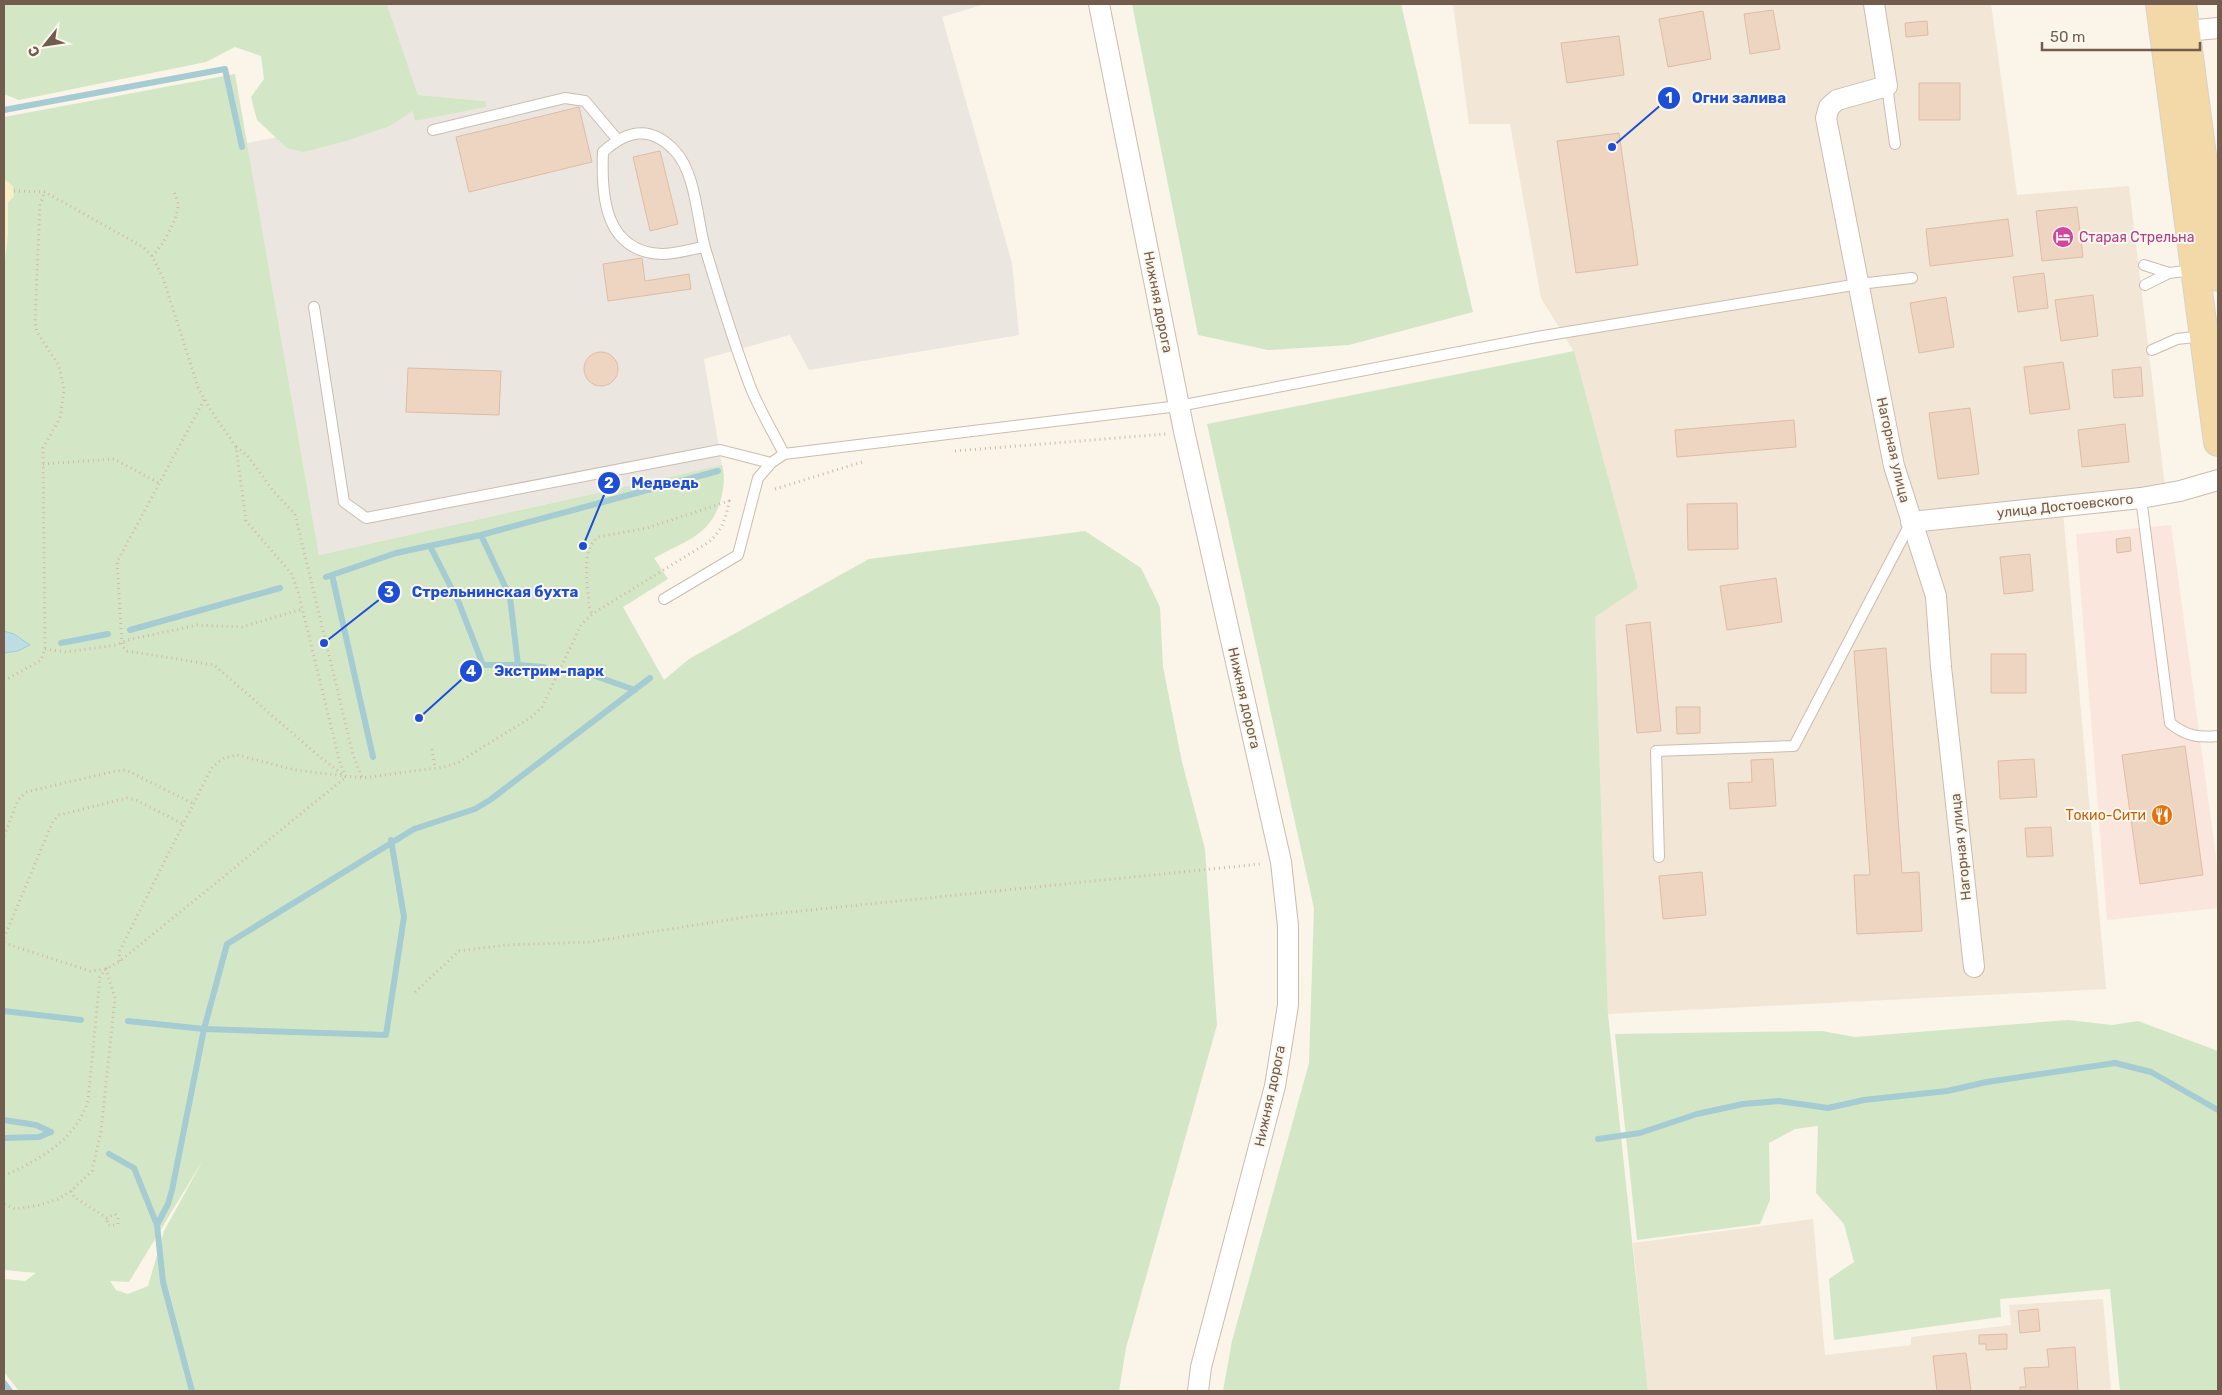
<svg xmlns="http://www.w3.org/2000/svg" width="2222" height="1395" viewBox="0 0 2222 1395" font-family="Rubik,sans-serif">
<rect width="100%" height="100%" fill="#fbf4e8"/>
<path fill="#f2e6d7" d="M1453 4H1991L2017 195 2129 186 2165 487 2062 501 2106 989 1608 1014 1595 617 1574 352 1541 298 1510 124H1469Z
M1813 1219 1825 1355 1911 1345V1337L2011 1325 2009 1305 2103 1299 2111 1391H1648L1633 1243Z"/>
<path fill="#fae6dd" d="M2171 525 2218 871V908L2107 920 2076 534Z"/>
<path fill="#ece6e1" d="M387 4H985L942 17 1012 263 1019 335 809 370 790 335 704 359 722 465 319 555 247 143 412 111 415 121 484 101 418 95Z"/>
<path fill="#d3e7c7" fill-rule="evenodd" d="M4 4H387L418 95 485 101 486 107 415 121 412 111 390 126 346 141 303 152 287 148 257 120 251 97 264 79 261 56 235 47 206 62 19 100 4 94Z
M1132 4H1401L1473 312 1349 345 1268 350 1198 335Z
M235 74 319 555 722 465C725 476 724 484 722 495 713 535 687 540 654 558L668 579 623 607 664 680 689 659 869 559 1085 531 1141 568 1160 607 1163 667 1182 762 1205 849 1217 1025 1126 1348 1119 1391H19L4 1372V1279L25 1281 36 1273 4 1270V117ZM203 1160 164 1231 148 1286 128 1294 116 1290 110 1281 129 1282Z
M1574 351 1638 588 1595 617 1608 1014 1648 1391H1223L1232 1341 1309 1063 1314 908 1207 424Z
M2068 1020 2112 1025 2138 1021 2218 1051V1391H2120L2110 1289 2000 1299 2001 1317 1834 1340 1829 1279 1854 1262 1844 1224 1816 1193 1818 1126 1795 1129 1769 1143 1770 1200 1760 1224 1637 1240 1615 1034 1822 1031 1855 1037Z"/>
<path fill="#f7edc6" d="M4 179 13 186 14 197 8 202V235L4 269Z"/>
<path fill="#bedce3" stroke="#a5cbd3" d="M4 631 14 634 30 645 18 651 4 653Z"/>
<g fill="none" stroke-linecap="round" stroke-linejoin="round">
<path stroke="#a5cbd3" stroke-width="6" d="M4 110 225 69 242 147
M481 535 510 597 518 665
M430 546 459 603 483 665H518L544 667
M332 575 373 757
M326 577 396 553 481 535 718 471
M130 630 280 588
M61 643 108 634
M581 671 635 690
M4 1011 81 1020
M128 1021 204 1029 386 1035 404 917 391 840
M4 1120 36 1125 51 1132
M4 1138 39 1137 51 1132
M1598 1139 1640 1133 1697 1114 1743 1104 1779 1101 1828 1108 1864 1100 1947 1091 1987 1082 2115 1063 2151 1072 2218 1110
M109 1154 134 1168 157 1225 163 1282 192 1391
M157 1225 168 1204 172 1190 204 1029 227 944 414 829 475 809 490 800 650 678
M4 1383 10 1391"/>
</g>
<path fill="#eed5c2" stroke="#dfbca4" d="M1773 10 1780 49 1750 54 1744 14Z
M1703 11 1711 59 1668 67 1659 19Z
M1927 21 1928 35 1906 37 1905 23Z
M1619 36 1624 75 1567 83 1561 43Z
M1919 83H1960V120H1919Z
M579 107 592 162 469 192 456 137Z
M1619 133 1638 265 1576 273 1557 141Z
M660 151 678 224 650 231 633 157Z
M2077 207 2083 257 2042 261 2036 211Z
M2008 219 2013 256 1930 266 1926 229Z
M642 258 645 281 689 274 691 289 608 301 603 264Z
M2044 273 2048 308 2018 312 2013 277Z
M2093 295 2098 336 2061 341 2055 300Z
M1946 297 1954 347 1919 353 1910 303Z
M584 369a17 17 0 1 1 34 0a17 17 0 1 1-34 0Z
M2063 362 2070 409 2030 414 2024 367Z
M2141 367 2143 396 2114 398 2112 370Z
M408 368 501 371 499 415 406 412Z
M1970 408 1979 474 1938 479 1929 413Z
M1794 420 1796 447 1677 457 1675 430Z
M2125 424 2129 462 2082 467 2078 430Z
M1737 503 1738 549 1688 550 1687 504Z
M2130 537 2131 551 2117 553 2116 539Z
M2030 554 2033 591 2004 594 2000 557Z
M1776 578 1782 622 1727 630 1720 586Z
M1650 622 1661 731 1637 733 1626 625Z
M1886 648 1902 873 1919 872 1922 931 1857 934 1854 875H1870L1854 651Z
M1991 654H2026V693H1991Z
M1676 707H1700V733L1677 734Z
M2185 746 2203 875 2140 884 2122 755Z
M1773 759 1776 806 1730 809 1728 783 1752 782 1751 760Z
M2034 759 2037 797 2000 799 1998 761Z
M2051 827 2053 856 2027 857 2025 828Z
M1702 872 1706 915 1663 919 1659 876Z
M2038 1309 2040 1331 2020 1333 2018 1311Z
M2007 1334V1349L1986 1350V1344H1979V1335Z
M2075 1347 2078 1391H2020V1387H2026L2024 1368 2049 1367 2047 1349Z
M1966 1353 1971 1391H1937L1933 1356Z"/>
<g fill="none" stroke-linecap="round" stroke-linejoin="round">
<g stroke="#ccbcaf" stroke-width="12">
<path id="lane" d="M1887 86 1895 144
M433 130 565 98 585 101 617 139
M704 247C691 249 676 254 662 254 605 252 601 197 603 152 627 130 651 125 675 151 696 173 697 220 705 248 719 294 733 341 750 386 759 409 773 432 784 454
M2144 265 2169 273 2194 270
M2145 285 2169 273
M314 307 344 502 366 518 720 450 771 463
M2152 350 2177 339 2203 336
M2141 498 2170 723C2186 736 2198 738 2218 736
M664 599 738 555 758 478 771 463 784 454 1179 406 1537 337 1859 284 1912 278
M1659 857 1656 751 1794 746 1911 522"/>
</g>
<g stroke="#ccbcaf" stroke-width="22">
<path id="street" d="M1099 4 1184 431 1281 862 1288 926V1005L1275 1086 1201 1367 1198 1391
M1874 4 1887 86 1837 100 1829 107 1826 118 1894 466 1936 596 1941 667 1974 967
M2186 31 2218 28
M1911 522 2141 498 2180 491 2218 480"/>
</g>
<g stroke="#d8d1cd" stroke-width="30">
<path id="primary" d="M2160 4 2218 442
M2182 4 2218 277"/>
</g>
<path stroke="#d3b8a5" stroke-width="3" stroke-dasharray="1 4" stroke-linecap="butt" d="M14 191 45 192 143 247 152 256 163 278 198 387 210 409 236 447 246 521 291 573 298 591 340 763 346 776
M152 256C162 247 177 220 178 207 179 202 176 197 174 192
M204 400 117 562 122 646 127 651 214 665 321 758 346 777
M236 447 247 455 274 492 295 514 353 755 362 778
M955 451 1166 434
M43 464 114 459 159 483
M775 489 865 461
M45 649 66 652 116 645 128 640 197 625 242 627 302 609
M4 681 41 660 45 649 43 448 60 418 64 390 59 366 37 332 35 321 40 204 45 192
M432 749 435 768
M4 836 18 800 26 792 116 771 126 770 194 804
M4 938 53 821 59 815 127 798 136 800 183 824
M4 943 90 971 106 969 120 961 346 777
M120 961 119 952 212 767 224 758 237 755 295 770 362 778 444 767 459 762 533 716 542 707 581 625 592 614 709 542C722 530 726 519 729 501L647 528 598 537C580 552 588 584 589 606L592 614
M415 992 459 951 506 945 589 942 752 916 1260 864
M4 1176C40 1159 75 1141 88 1101L100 977 106 969 115 998 101 1131 92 1171 71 1191 58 1199 40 1205 15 1209 4 1204
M71 1191 74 1197 107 1218 115 1214 118 1217V1224L110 1226 107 1224V1218"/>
<use href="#lane" stroke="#fff" stroke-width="10"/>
<use href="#street" stroke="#fff" stroke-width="20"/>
<use href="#primary" stroke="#f3d9a7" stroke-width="28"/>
</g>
<defs>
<g id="hotel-disc" transform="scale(1.125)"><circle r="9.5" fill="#d1479c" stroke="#fdf8ee"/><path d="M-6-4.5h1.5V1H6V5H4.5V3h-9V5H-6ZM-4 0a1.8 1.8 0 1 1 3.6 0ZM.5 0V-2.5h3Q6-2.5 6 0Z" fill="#fff"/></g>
<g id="restaurant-disc" transform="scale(1.125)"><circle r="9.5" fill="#e8710a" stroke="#fdf8ee"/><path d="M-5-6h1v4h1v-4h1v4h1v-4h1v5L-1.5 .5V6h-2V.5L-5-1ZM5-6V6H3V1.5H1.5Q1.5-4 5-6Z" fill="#fff"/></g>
</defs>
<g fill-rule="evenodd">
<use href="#hotel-disc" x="2063" y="237"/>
<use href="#restaurant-disc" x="2162" y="815"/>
</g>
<g text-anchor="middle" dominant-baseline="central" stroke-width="4" stroke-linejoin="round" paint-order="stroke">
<g font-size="14" fill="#b23c85" stroke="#fdf8ee" text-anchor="start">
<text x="2079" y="237">Старая Стрельна</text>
</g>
<g font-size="14" fill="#725c4e" stroke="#fdf8ee">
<text transform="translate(1158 302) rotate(79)">Нижняя дорога</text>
<text transform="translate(1893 450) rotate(77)">Нагорная улица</text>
<text transform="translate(2065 506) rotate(-6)">улица Достоевского</text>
<text transform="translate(1244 698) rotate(77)">Нижняя дорога</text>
<text transform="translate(1961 847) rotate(-96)">Нагорная улица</text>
<text transform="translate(1270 1096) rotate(-78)">Нижняя дорога</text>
</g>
<g font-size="14" fill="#c56008" stroke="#fdf8ee" text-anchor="end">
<text x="2146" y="815">Токио-Сити</text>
</g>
</g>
<path fill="none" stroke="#1d4ed8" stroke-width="2" d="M1612 147L1669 98M583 546L609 483M324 643L389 592M419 718L471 671"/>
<g fill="#1d4ed8" stroke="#fdf8ee" stroke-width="2">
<circle cx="1612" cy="147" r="5"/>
<circle cx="583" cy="546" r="5"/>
<circle cx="324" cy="643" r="5"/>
<circle cx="419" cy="718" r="5"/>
<circle cx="1669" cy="98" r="12"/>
<circle cx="609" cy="483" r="12"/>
<circle cx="389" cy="592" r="12"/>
<circle cx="471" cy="671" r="12"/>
</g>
<g font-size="15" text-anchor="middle" font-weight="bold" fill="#fff">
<text x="1669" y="103">1</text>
<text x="609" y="488">2</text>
<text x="389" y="597">3</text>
<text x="471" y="676">4</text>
</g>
<g font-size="15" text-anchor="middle" font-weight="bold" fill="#1d4ed8" stroke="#fdf8ee" stroke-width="4" stroke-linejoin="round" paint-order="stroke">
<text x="1739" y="103">Огни залива</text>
<text x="665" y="488">Медведь</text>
<text x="495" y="597">Стрельнинская бухта</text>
<text x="549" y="676">Экстрим-парк</text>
</g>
<rect width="2222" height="1395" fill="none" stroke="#725c4e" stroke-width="10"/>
<g transform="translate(45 45) rotate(240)" stroke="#fdf8ee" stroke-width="4" paint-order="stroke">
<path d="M0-4L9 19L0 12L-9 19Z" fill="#725c4e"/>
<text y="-8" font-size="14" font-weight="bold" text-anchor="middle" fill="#725c4e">С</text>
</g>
<path d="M2042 42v8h158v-8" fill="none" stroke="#725c4e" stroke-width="2.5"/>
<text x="2050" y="42" font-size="15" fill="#725c4e" stroke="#fdf8ee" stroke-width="4" paint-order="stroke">50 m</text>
</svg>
